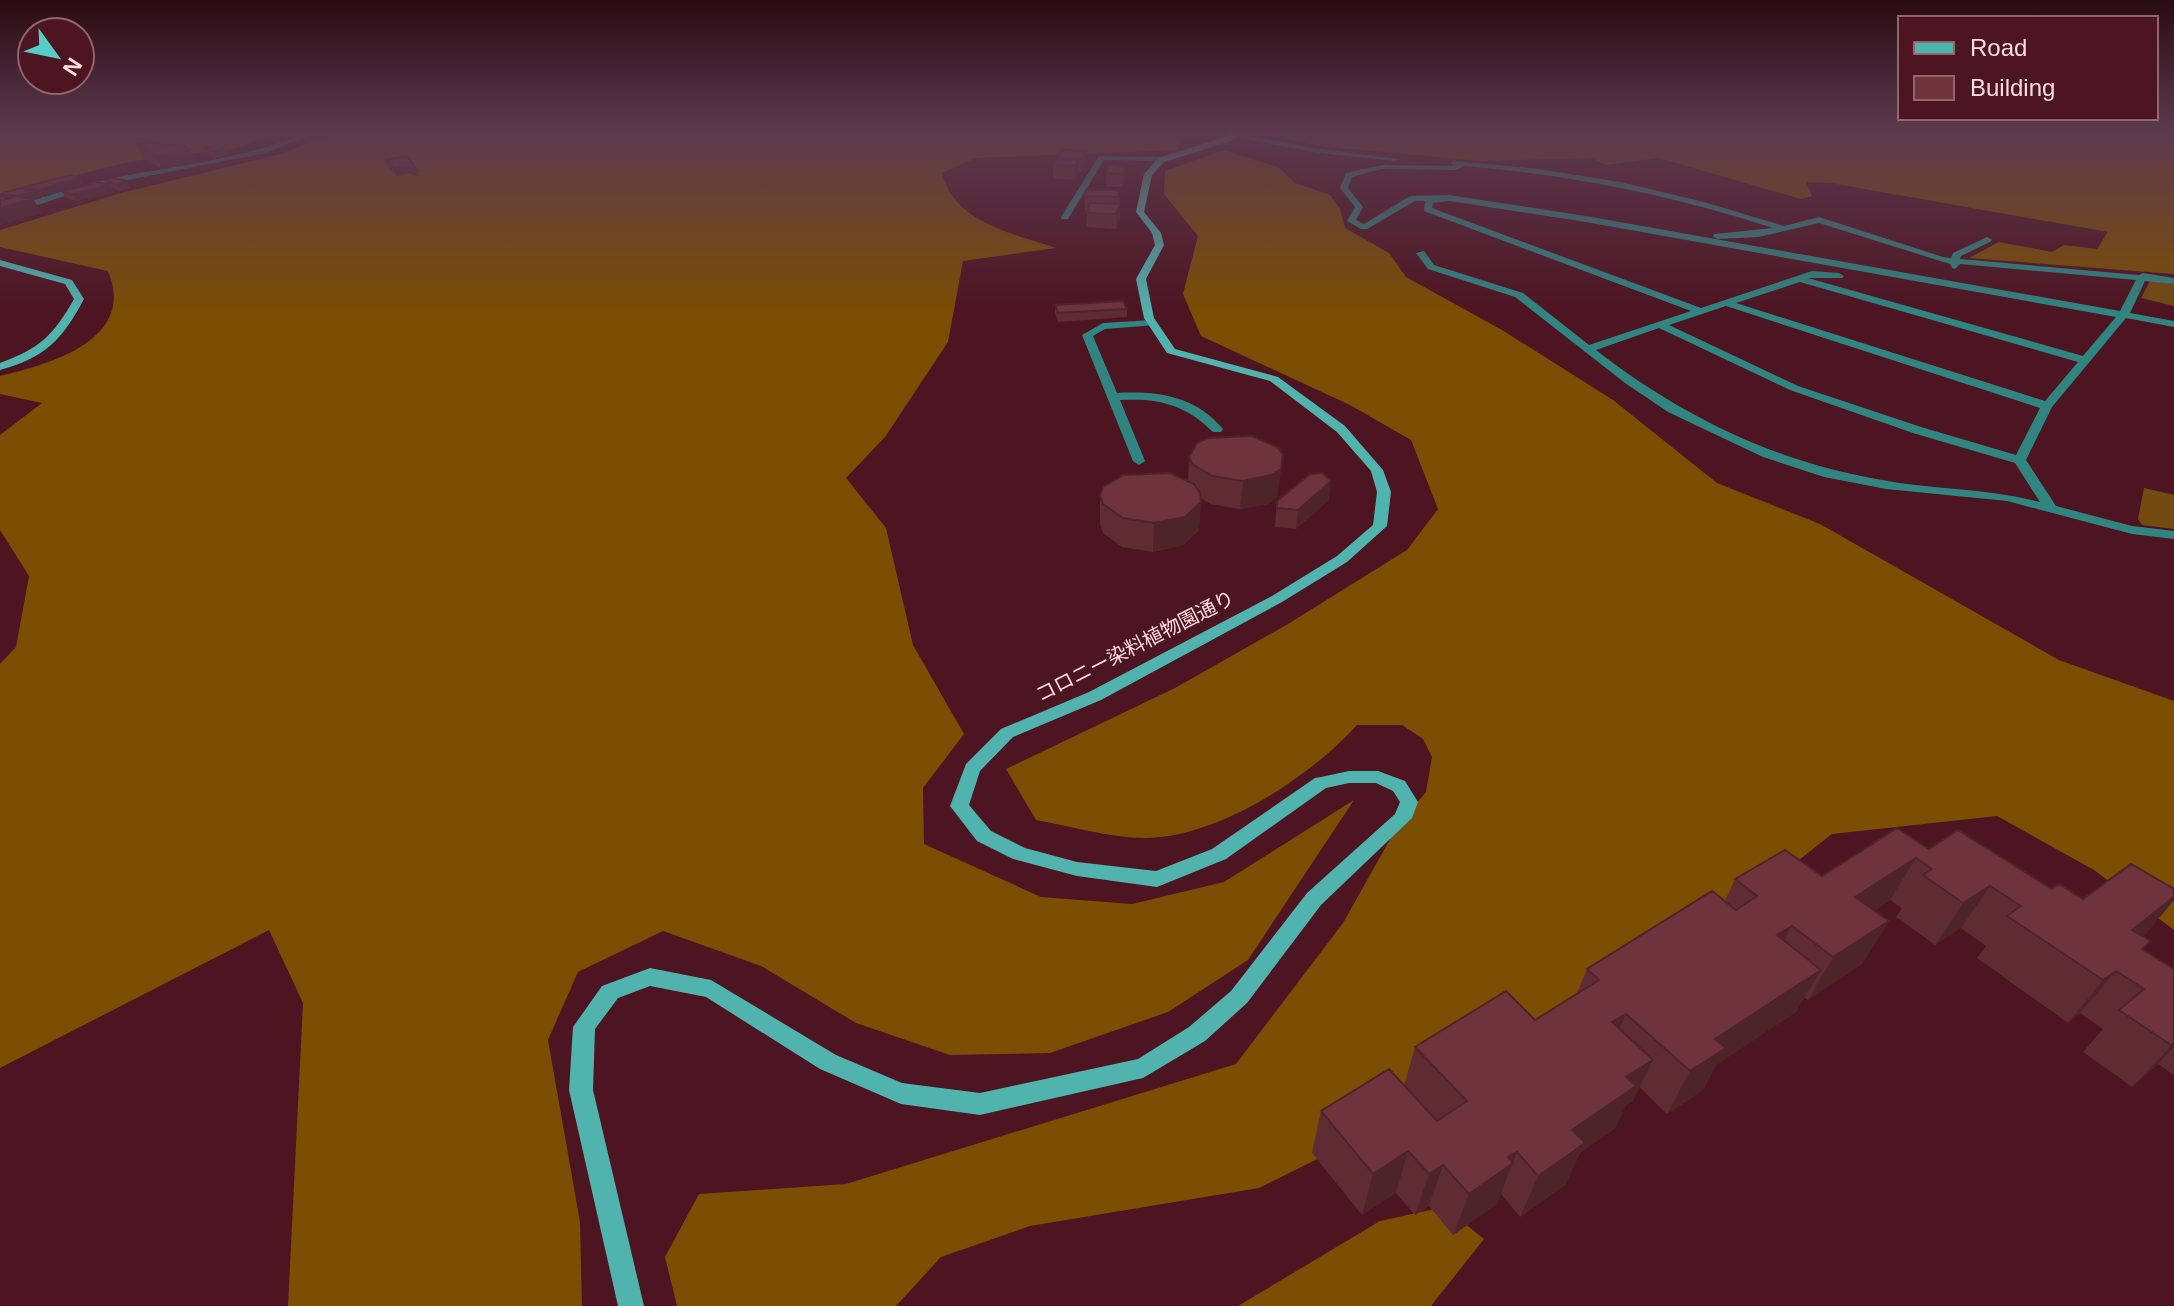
<svg xmlns="http://www.w3.org/2000/svg" width="2174" height="1306" viewBox="0 0 2174 1306" font-family="Arial,'Noto Sans JP',sans-serif">
<rect width="100%" height="100%" fill="#4d1421"/>
<path fill="#724a12" d="M2150 281 2174 283V306L2141 298Z
M2144 488 2174 495V529L2142 525 2138 519Z"/>
<path fill="#7b4e03" d="M0 131H274C231 158 201 149 156 157 103 166 51 183 0 196Z
M340 131H1176L1180 139 1178 150 976 158 942 173C955 224 1013 233 1056 248L963 261 948 342 885 437 846 478 886 528 913 645 964 734 923 788 924 844 1041 897 1132 904 1224 882 1354 800 1248 960 1168 1012 1050 1053 950 1055 856 1023 761 966 663 931 578 972 548 1040 580 1222 582 1306H288L303 1003 269 930 0 1068V664L16 647 29 576 0 530V435L42 403 0 394V376C50 364 137 340 108 271L0 247V230L121 193 281 154Z
M1252 131H2174V274L1969 258 1999 242 2052 252 2064 245 2097 249 2108 232 1831 183 1806 182 1812 196 1801 199 1659 158 1606 165 1592 158 1480 161 1320 146Z
M1223 150 1278 167 1295 183 1330 195 1340 209 1345 228 1389 253 1406 277 1502 330 1613 400 1717 483 1820 524 2059 660 2174 701V930L2094 870 1997 816 1832 834 1590 1024 1259 1188 1030 1226 941 1257 896 1306H677L665 1257 699 1194 846 1184 1236 1064 1343 923 1397 827 1426 792 1432 757 1423 739 1402 725H1357C1310 777 1218 838 1145 838 1110 838 1070 826 1036 820L1006 769 1175 688 1288 624 1407 550 1438 509 1411 440 1350 405 1201 336 1183 294 1198 236 1164 194 1165 171Z
M1444 1207 1484 1239 1431 1306H1238L1380 1221Z"/>
<g fill="none" stroke-linecap="round" stroke-linejoin="round">
<path fill="#308581" fill-rule="evenodd" d="M310 131H319L266 153 96 186 0 217V211C39 198 78 185 119 177 184 164 249 158 310 131Z
M1235 133 1320 149 1399 159 1395 161 1320 153 1232 137Z
M1099 156 1165 157 1169 159 1165 161 1104 160 1068 219H1062L1061 217Z
M1454 161 1538 169 1620 182 1704 202 1784 226 1819 217 1943 257 1951 258 1953 253 1987 237 1992 240 1990 242 1961 256 1960 259 2139 275 2143 273 2174 278V284L2145 281 2130 313 2174 321V327L2126 318 2052 407 2026 460 2056 506 2132 526 2174 531V539L2132 534 2007 501 1886 489 1824 477 1763 457 1668 412 1625 383 1515 297 1428 269 1416 253 1424 251 1434 265 1523 293 1589 345 1691 311 1424 211 1425 201H1415L1367 229H1361L1347 221 1355 207 1340 188 1346 173 1382 165 1454 166 1450 163ZM1465 166C1570 175 1672 195 1773 228L1714 234 1713 236 1717 239 1759 237 1819 223 1950 264 1952 268 1955 269 1960 264 2136 280 2120 311 1586 216 1449 195 1410 196 1364 224 1356 220 1363 207 1348 188 1352 177 1382 169 1455 170ZM1449 201 1586 222 2116 317 2083 356 1808 278H1842L1844 276 1839 273 1812 271 1701 308 1432 208 1433 203ZM1800 282 2078 362 2045 401 1736 303ZM1726 306 2040 408 2016 455 1921 427 1798 386 1669 325ZM1659 328 1790 390 1913 433 2015 463 2040 502C1988 488 1935 490 1882 480 1775 462 1681 416 1596 350Z
M1152 320 1157 323 1156 325 1105 329 1093 336 1117 393C1158 391 1195 396 1223 429L1221 432H1213C1185 404 1158 398 1120 400L1145 461 1139 465 1133 461 1082 335 1103 323Z"/>
<path fill="#51b3ae" fill-rule="evenodd" d="M1229 131H1235L1239 135 1231 141 1164 162 1152 175 1144 212 1161 233 1164 245 1146 279 1154 318 1175 349 1278 377 1345 426 1383 470 1391 492 1387 526 1347 562 1282 602 1101 700 1013 737 980 771 969 805 991 831 1025 848 1077 862 1156 871 1212 849 1315 778 1321 777 1349 771H1378L1405 781 1418 802 1412 818 1321 905 1247 1003 1205 1041 1143 1078 980 1115 901 1104 820 1069 706 997 650 986 618 998 595 1029 593 1090 644 1306H618L569 1090 573 1027 602 986 650 968 711 980 836 1055 902 1083 980 1093 1138 1059 1189 1027 1231 991 1307 893 1395 814 1400 802 1393 791 1376 783H1349L1326 788 1226 859 1157 887 1077 876 1013 859 977 841 950 806 966 764 1001 729 1089 692 1272 596 1337 556 1373 525 1377 492 1371 471 1337 432 1270 381 1167 353 1144 318 1136 279 1155 245 1152 233 1136 212 1144 174 1158 158 1225 137 1231 134Z
M0 260 72 280 84 299C62 340 46 357 0 370V363C40 348 53 336 74 299L65 284 0 266Z"/>
</g>
<path fill="#5f2c34" d="M137 144 196 163 162 169 143 157Z
M206 148 225 149 228 155 215 158 209 154Z
M1086 151V164L1081 172H1079L1075 180 1053 178V165L1057 158Z
M386 160 417 170 419 177 409 173 397 176 388 167Z
M1125 167V181L1122 187H1106V173Z
M80 177 84 184 65 190 106 184 104 180 127 181 130 188 120 191 112 188 114 192 77 201 65 198 62 191 44 197 40 196 41 198 34 200 41 213 0 225V194L25 189 24 187Z
M1119 190 1120 219 1116 229 1086 227 1087 210H1085V196Z
M1055 305 1127 309V317L1058 322 1055 313Z
M1283 454 1277 497 1268 504 1240 509 1210 504 1201 498 1199 530 1183 545 1153 552 1122 547 1103 533 1100 524V496L1188 481 1189 457Z
M1329 500 1296 529 1275 527 1277 501Z
M1929 849 2083 899 2174 889V900L2143 936 2144 950 2174 969V1075L2158 1064 2132 1087 2083 1052 2103 1029 2080 1013 2068 1023 1977 958 1986 946 1961 928 1935 945 1896 917 1902 908 1890 900 1874 911 1889 921 1862 964 1808 1000 1804 997 1796 1012 1716 1065 1703 1090 1667 1114 1639 1087 1632 1102 1626 1105 1615 1128 1580 1153 1565 1185 1520 1217 1501 1194 1497 1204 1453 1235 1429 1206 1415 1215 1396 1193 1362 1215 1312 1153 1321 1111 1404 1086 1415 1047 1535 1020 1577 993 1587 969 1725 901 1735 879 1822 876Z"/>
<path fill="#4e242b" d="M225 149 228 155 215 158 212 151Z
M190 150 196 163 162 169 156 156Z
M1086 151V164L1081 172V159Z
M1079 160V174L1075 180V166Z
M406 167 409 173 397 176 394 169Z
M1125 167V181L1122 187V174Z
M80 177 84 184 44 197 40 190Z
M127 181 130 188 120 191 117 184Z
M110 185 114 192 77 201 73 194Z
M37 191 41 198 34 200 41 213 0 225V202Z
M1120 204V219L1116 229V214Z
M1283 454 1277 497 1268 504 1240 509 1243 481Z
M1331 481 1329 500 1296 529 1298 510Z
M1201 502 1199 530 1183 545 1153 552 1154 523Z
M1916 858 1890 900 1830 939 1855 897Z
M1990 886 1961 928 1935 945 1963 903Z
M2174 897V900L2145 935 2098 972 2132 930Z
M1889 921 1862 964 1808 1000 1833 957Z
M1792 926 1768 968 1777 935Z
M1821 970 1796 1012 1716 1065 1703 1090 1667 1114 1690 1071 1715 1039Z
M2116 971 2080 1013 2068 1023 2103 980Z
M1626 1014 1607 1056 1612 1022Z
M2174 1043V1047L2158 1064 2132 1087Z
M1653 1060 1632 1102 1626 1105 1615 1128 1580 1153 1565 1185 1520 1217 1538 1176 1572 1130 1626 1077Z
M1408 1151 1396 1193 1362 1215 1373 1174Z
M1517 1152 1497 1204 1453 1235 1469 1194 1508 1157Z
M1443 1165 1429 1206 1415 1215 1429 1174Z"/>
<path fill="#6f333d" stroke="#4e242b" stroke-width="2" d="M151 142 164 146 181 144 190 150 156 156 137 144Z
M220 145 225 149 212 151 206 148Z
M1062 150 1086 151 1081 159 1057 158Z
M407 156 417 170 406 167 394 169 386 160Z
M1057 159 1079 160 1075 166 1053 165Z
M1109 166 1125 167 1122 174 1106 173Z
M70 175 80 177 40 190 24 187Z
M115 178 127 181 117 184 104 180Z
M98 182 110 185 73 194 61 191Z
M20 188 37 191 18 196 0 194Z
M1086 190H1119L1118 197 1085 196Z
M0 196 10 198 0 201Z
M15 196 33 199 0 208V201Z
M1090 203 1120 204 1116 214 1086 213Z
M1123 301 1127 309 1058 313 1055 305Z
M1252 436 1277 447 1283 454 1281 469 1271 475 1243 481 1212 476 1192 464 1189 457 1197 443 1208 438Z
M1170 473 1194 484 1200 493 1201 502 1185 517 1154 523 1123 518 1103 504 1100 496 1103 487 1123 475Z
M1322 473 1331 481 1298 510 1277 508V501L1310 474Z
M1897 828 1929 849 1958 830 2052 889 2059 884 2083 899 2131 864 2174 889V897L2132 930 2151 941 2142 949 2174 969V1043L2171 1045 2119 1010 2144 989 2116 971 2103 980 2007 916 2021 906 1990 886 1963 903 1923 875 1932 869 1916 858 1855 897 1889 921 1833 957 1792 926 1777 935 1821 970 1715 1039 1726 1048 1690 1071 1626 1014 1612 1022 1653 1060 1626 1077 1636 1086 1572 1130 1585 1143 1538 1176 1517 1152 1508 1157 1513 1163 1469 1194 1443 1165 1429 1174 1408 1151 1373 1174 1321 1111 1389 1069 1437 1121 1467 1101 1415 1047 1506 991 1535 1020 1599 980 1587 969 1712 891 1736 910 1757 896 1735 879 1785 850 1822 876Z"/>
<linearGradient id="sky" x2="0" y2="1"><stop stop-color="#2a0b12"/><stop offset="0.42" stop-color="#5c3a4e"/><stop offset="1" stop-color="#5c3a4e" stop-opacity="0"/></linearGradient>
<rect width="2174" height="313" fill="url(#sky)"/>
<g text-anchor="middle" dominant-baseline="central" stroke-width="7" stroke-linejoin="round" paint-order="stroke">
<g font-size="20" fill="#fadcdf" stroke="#4d1421">
<text transform="translate(1135 646) rotate(-27)">コロニー染料植物園通り</text>
</g>
</g>
<rect x="1898" y="16" width="260" height="104" fill="#4d1421" stroke="#92646d" stroke-width="2"/>
<rect x="1914" y="42" width="40" height="12" fill="#51b3ae" stroke="#92646d" stroke-width="2"/>
<text x="1970" y="56" font-size="24" fill="#fadcdf">Road</text>
<rect x="1914" y="76" width="40" height="24" fill="#6f333d" stroke="#92646d" stroke-width="2"/>
<text x="1970" y="96" font-size="24" fill="#fadcdf">Building</text>
<g transform="translate(56 56) rotate(123)"><circle r="38" fill="#4d1421" stroke="#92646d" stroke-width="2"/>
<path d="M0-6L14 30L0 20L-14 30Z" fill="#54cdc7"/>
<text y="-12" font-size="22" font-weight="bold" text-anchor="middle" fill="#fadcdf">N</text>
</g>
</svg>
